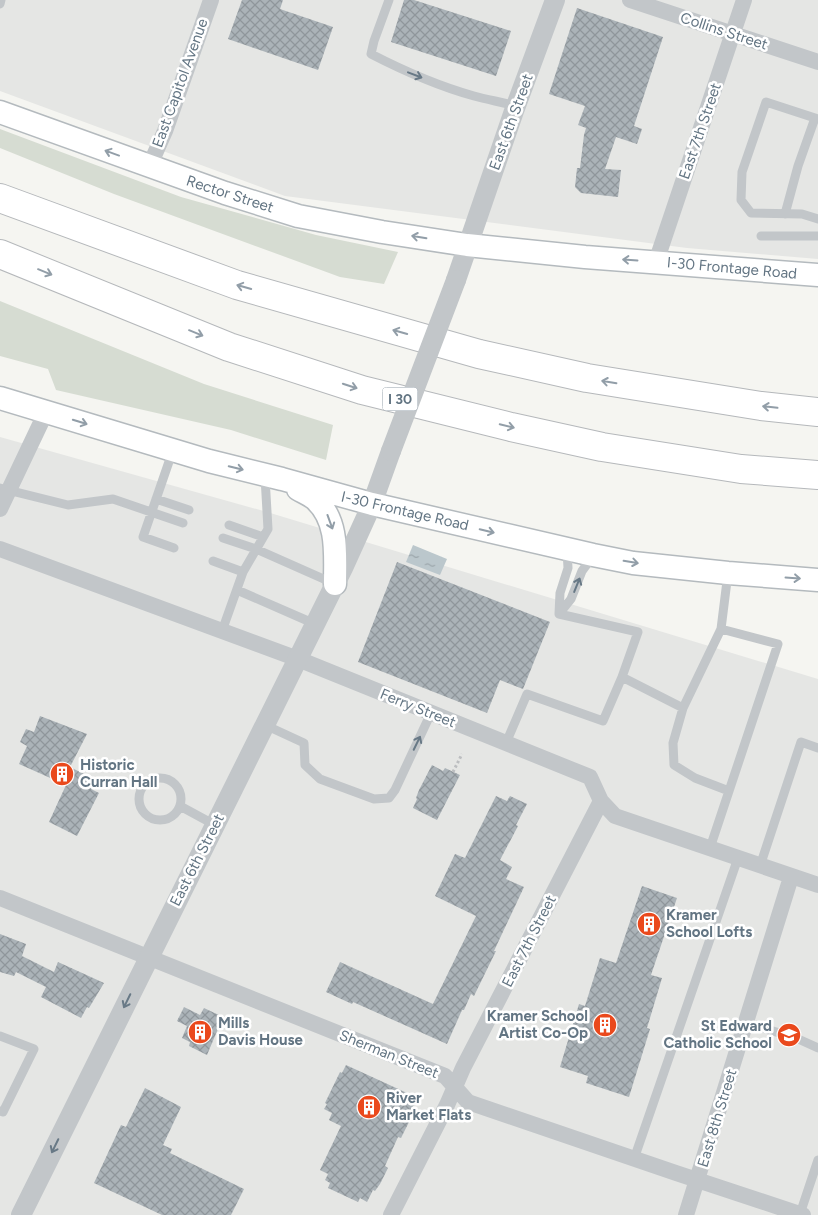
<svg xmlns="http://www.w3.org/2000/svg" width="818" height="1215" viewBox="0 0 818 1215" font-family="Figtree,sans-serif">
<defs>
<pattern id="water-ripples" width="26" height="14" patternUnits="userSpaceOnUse" patternTransform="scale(1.25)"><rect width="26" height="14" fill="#bbc7cc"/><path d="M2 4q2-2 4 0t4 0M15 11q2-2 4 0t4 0" fill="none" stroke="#9ca6ab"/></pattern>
<pattern id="building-cross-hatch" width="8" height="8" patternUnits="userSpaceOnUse" patternTransform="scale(1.25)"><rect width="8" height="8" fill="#abb3b8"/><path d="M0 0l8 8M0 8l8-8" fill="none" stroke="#8f969b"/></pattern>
</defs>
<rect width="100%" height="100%" fill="#f5f5f1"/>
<path fill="#e5e6e4" d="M0 0H818V259L687 248 285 196 0 91Z
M0 437 267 512 818 679V1215H0Z"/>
<path fill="#d6dcd2" d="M0 129 181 197 316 235 398 252 384 284 340 277 114 194 0 148Z
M0 301 204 384 333 425 326 460 231 430 56 390 48 369 0 356Z"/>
<path fill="url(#water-ripples)" d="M413 545 447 559 440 575 406 562Z"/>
<path fill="url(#building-cross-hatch)" d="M242 0H283L280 9 333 27 318 70 228 39Z
M404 0H414L511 31 496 76 391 42Z
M577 8 663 37 634 126 642 129 637 144 616 137 605 169 621 170 618 197 581 193 575 187 577 168H580L584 135 586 128 578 125 585 106 549 94Z
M397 562 550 622 523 689 500 680 487 713 358 662Z
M40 716 87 734 70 767 96 780 91 789 99 793 77 836 49 822 66 785 19 764 27 746 20 742 26 729 34 732Z
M432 765 443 771 445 768 460 775 437 820 413 808 417 799 416 798 419 790Z
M496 796 507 801 510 796 527 804 516 825 518 826 500 860 512 867 506 879 524 887 494 951H496L474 996 471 994 464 1010H462L447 1044 353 1002 352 1004 326 992 340 962 433 1004 476 916 435 896 455 854 465 858Z
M642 886 677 898 651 975 662 978 647 1028 650 1029 629 1097 586 1083 588 1076 560 1067 579 1004 585 1006 600 958 616 963Z
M0 934 26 944 22 956 54 972 58 962 104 983 89 1008 87 1007 81 1018 41 997 46 987 16 972 14 976 0 972Z
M184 1007 200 1015 204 1008 223 1017 207 1055 189 1046 190 1042 182 1038 187 1026 177 1021Z
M346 1065 407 1093 405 1097 415 1102 411 1111 414 1112 401 1138 398 1137 385 1166 388 1168 380 1184 375 1191 373 1190 367 1202 360 1198 358 1202 328 1188 330 1183 325 1180 328 1174 320 1170 341 1126 329 1120 332 1113 324 1109 327 1104 325 1103 340 1072 342 1073Z
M145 1088 181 1107 163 1145 172 1149 170 1153 244 1189 231 1215H162L94 1183 121 1125 126 1127Z"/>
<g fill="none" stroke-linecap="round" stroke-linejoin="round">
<g stroke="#b4babe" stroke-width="25">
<path id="secondary" d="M0 112 225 193 298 216 382 232 467 245 585 257 818 275
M0 398 209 461 282 479 372 504 593 555 633 563 728 573 818 580
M298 489C303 492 310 495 315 499 339 521 335 554 335 584"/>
</g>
<g stroke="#b5b8bb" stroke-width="30">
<path id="motorway" d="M0 198 237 285 479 354 587 378 761 406 818 412
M0 254 229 347 362 390 511 427 602 447 741 469 818 475"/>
</g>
<path stroke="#bcbec0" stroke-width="3" stroke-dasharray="2.5 2.5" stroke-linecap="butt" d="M453 772 462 754"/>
<path stroke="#c2c6c9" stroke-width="9" d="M389 0 374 41 371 54C404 71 438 86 474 96 488 100 502 102 516 106
M0 4 1 0
M818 119 766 102 742 172 741 200 751 213 802 214 818 219
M785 214 798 166 815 118
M761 236H818
M173 450 143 537 174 548
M0 488 68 505 113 499 183 523
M156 499 189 510
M229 525 263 537
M223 538 256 549 335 584
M213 561 243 572 222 631
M243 572 268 529 265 477
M237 590 315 624
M559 614 638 632 622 677 683 708 721 629 728 573
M559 614 571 599 582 571 593 556
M559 614 560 593 568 568 567 550
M683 708 673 743 674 765 695 778 729 791
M265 725 304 743 305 765 320 779 374 799 389 798 395 790 431 713
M506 743 527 694 603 721 622 677
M139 799a21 21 0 1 1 42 0a21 21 0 1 1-42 0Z
M180 806 215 825
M710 848 778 644 721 629
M760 866 801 742 818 748
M746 1023 796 1038 818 1048
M0 1036 34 1049 3 1112 0 1111
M634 1159 738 858
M800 1214 818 1160"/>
<path stroke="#c2c6c9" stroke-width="16" d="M630 0 818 62
M149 167 165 131 211 0
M656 262 744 0
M0 509 46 412
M0 549 298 659 585 775 590 777 601 801 615 816 818 885
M0 898 445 1076 468 1102 676 1173 803 1215
M391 1215 447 1105 463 1068 601 801
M686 1215 791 877"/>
<path stroke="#c2c6c9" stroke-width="20" d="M456 280 514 111 555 0
M21 1215 343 568 372 504 391 451"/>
<use href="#secondary" stroke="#fff" stroke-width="22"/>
<use href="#motorway" stroke="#fff" stroke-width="28"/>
<path stroke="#c2c6c9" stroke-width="20" d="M391 451 456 280"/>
</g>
<defs><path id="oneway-shaft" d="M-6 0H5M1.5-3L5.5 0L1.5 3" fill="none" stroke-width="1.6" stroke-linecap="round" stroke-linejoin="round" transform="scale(1.25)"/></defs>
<g stroke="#687986">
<use href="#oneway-shaft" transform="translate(415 75) rotate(21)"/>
<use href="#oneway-shaft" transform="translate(577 585) rotate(-68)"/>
<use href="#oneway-shaft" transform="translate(417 743) rotate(-64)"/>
<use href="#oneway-shaft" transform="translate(127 1001) rotate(116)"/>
<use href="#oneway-shaft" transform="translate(55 1146) rotate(116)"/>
</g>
<g stroke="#929ea8">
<use href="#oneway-shaft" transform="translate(112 153) rotate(-160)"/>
<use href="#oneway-shaft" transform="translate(419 237) rotate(-171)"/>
<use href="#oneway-shaft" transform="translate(630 260) rotate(-176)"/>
<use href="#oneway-shaft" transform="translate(45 272) rotate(22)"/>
<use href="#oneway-shaft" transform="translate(244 287) rotate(-164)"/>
<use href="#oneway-shaft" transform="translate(400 332) rotate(-164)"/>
<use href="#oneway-shaft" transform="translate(196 333) rotate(22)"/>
<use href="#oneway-shaft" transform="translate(609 382) rotate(-171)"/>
<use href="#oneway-shaft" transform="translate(350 386) rotate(18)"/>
<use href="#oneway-shaft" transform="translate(770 407) rotate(-174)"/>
<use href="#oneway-shaft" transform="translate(80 422) rotate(17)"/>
<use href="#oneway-shaft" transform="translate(507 426) rotate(14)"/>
<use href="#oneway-shaft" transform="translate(236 468) rotate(14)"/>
<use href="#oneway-shaft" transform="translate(330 522) rotate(70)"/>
<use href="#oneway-shaft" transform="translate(487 531) rotate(13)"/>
<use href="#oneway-shaft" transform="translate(631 562) rotate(9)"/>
<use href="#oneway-shaft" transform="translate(793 578) rotate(4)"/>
</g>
<defs>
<g id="building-disc" transform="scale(1.25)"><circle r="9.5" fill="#ea491c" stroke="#fff"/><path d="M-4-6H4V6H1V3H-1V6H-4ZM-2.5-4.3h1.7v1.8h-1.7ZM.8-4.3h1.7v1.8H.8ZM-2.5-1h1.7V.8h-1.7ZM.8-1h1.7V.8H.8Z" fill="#fff"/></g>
<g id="school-disc" transform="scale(1.25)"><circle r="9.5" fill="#ea491c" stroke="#fff"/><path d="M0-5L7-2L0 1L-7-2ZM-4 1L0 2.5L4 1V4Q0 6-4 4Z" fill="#fff"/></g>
</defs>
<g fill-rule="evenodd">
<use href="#building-disc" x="62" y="774"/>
<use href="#building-disc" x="649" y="924"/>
<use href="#building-disc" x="605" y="1025"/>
<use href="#building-disc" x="200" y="1032"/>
<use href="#school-disc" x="789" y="1035"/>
<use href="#building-disc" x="369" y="1107"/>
</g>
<g text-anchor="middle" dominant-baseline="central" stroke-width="5" stroke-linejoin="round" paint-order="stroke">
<rect fill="#fff" stroke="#929ea8" stroke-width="1" x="382.5" y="387.5" width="35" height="23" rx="4"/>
<g font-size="14" font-weight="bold" fill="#637583">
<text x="400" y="399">I 30</text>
</g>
<g font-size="15" fill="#637583" stroke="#fff">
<text transform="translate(724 31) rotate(18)">Collins Street</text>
<text transform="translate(180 83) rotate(-70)">East Capitol Avenue</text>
<text transform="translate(511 122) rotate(-70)">East 6th Street</text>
<text transform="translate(700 131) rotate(-71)">East 7th Street</text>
<text transform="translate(230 194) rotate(18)">Rector Street</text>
<text transform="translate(732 268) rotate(5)">I-30 Frontage Road</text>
<text transform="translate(405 511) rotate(13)">I-30 Frontage Road</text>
<text transform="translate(418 708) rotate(22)">Ferry Street</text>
<text transform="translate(197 860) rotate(-63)">East 6th Street</text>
<text transform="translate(529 941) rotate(-63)">East 7th Street</text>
<text transform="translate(389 1054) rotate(22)">Sherman Street</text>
<text transform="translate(717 1118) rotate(-73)">East 8th Street</text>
</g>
<g font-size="15" font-weight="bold" fill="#637583" stroke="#fff" text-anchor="start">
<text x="80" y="765">Historic<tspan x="80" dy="17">Curran Hall</tspan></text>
<text x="666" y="915">Kramer<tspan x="666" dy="17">School Lofts</tspan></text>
<text x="588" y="1016" text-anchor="end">Kramer School<tspan x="588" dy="17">Artist Co-Op</tspan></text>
<text x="218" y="1023">Mills<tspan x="218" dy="17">Davis House</tspan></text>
<text x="772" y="1026" text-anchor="end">St Edward<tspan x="772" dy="17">Catholic School</tspan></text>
<text x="386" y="1098">River<tspan x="386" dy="17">Market Flats</tspan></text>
</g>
</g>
</svg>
